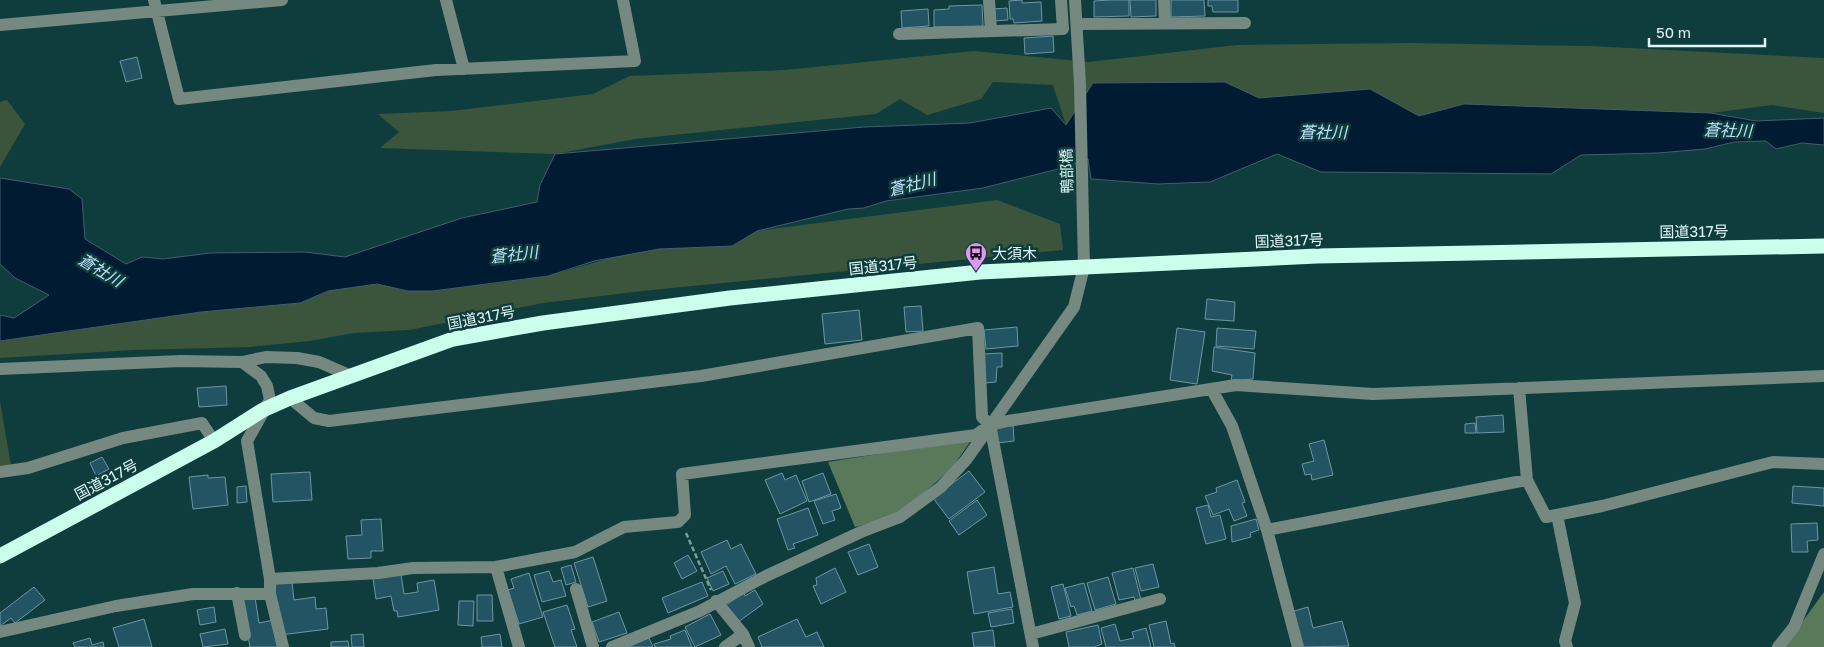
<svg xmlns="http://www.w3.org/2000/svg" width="1824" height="647" viewBox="0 0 1824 647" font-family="'Golos Text','Noto Sans JP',sans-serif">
<rect width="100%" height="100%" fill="#0f3d3d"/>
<path fill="#3a553c" d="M1411 43 1590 46 1824 58V113L1772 105 1711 113H1675L1464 104 1419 116 1370 89 1259 98 1225 82 1093 83 1066 125 1053 85 993 82 981 99 927 115 900 99 876 114 635 139 555 154 380 148 399 132 378 114 451 111 593 94 630 76 785 70 974 51 1089 62 1237 45Z
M7 100 25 124 0 167V102Z
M997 200 1060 224 1063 250 651 290 543 303 409 330 354 333 310 341 250 347 133 350 0 358V341L201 312 300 303 328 291 377 284 408 291H433L499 283 548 276 621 255 659 249 732 246 757 231Z
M0 401 11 466 0 468Z"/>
<path fill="#5a795b" d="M972 439 952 468 899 515 855 527 828 462Z
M1824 592V647H1784Z"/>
<path fill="#001b32" stroke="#435d6d" d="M1225 82 1259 98 1370 89 1419 116 1464 104 1711 113 1756 121 1824 118V145L1802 143 1776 149 1766 141 1734 142 1705 149 1658 153 1581 155 1551 174 1321 172 1277 154 1210 182 1158 184 1091 179 1088 159 1066 167 983 188 886 201 864 208 848 209 757 231 732 246 659 249 594 261 548 276 433 291H408L377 284 328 291 300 303 201 312 0 341V315L14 318 49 295 15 278 0 264V178L69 189 82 199 85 239 126 264 142 257 163 259 210 253 305 252 345 257 462 218 537 202 540 185 555 154 864 127 970 123 1051 108 1066 125 1093 83Z"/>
<path fill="#235463" stroke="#6e96a3" d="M1022 0V3L1041 2 1042 21 1014 23 1013 19H1010L1009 1Z
M1110 0H1129V16L1094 17V1Z
M1130 0H1156V16L1131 17Z
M1171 0H1204L1205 16 1171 17Z
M1208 0H1238V12H1213L1212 6H1208Z
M982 5 983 26 934 27V10L949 9V6Z
M1007 8 1008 20 994 21 993 9Z
M928 9 929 26 902 28 901 11Z
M1053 36 1054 52 1025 54 1024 38Z
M137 57 142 78 126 82 120 61Z
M1207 299 1235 302 1234 321 1205 319Z
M921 306 923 331 906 332 904 307Z
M859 310 862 340 825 344 822 314Z
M1017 327 1018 346 986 349 984 330Z
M1177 328 1205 332 1197 384 1170 380Z
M1217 328 1256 331 1254 349 1216 346Z
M1214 347 1255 353 1253 379 1231 381 1232 375 1212 371Z
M1002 353V367H997L996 382 984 383 983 354Z
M226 386 227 405 199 407 197 388Z
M1503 415 1504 432 1477 433 1476 417Z
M1013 423 1014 441 997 443 996 425Z
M1475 423 1476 433H1465V424Z
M1324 440 1333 475 1312 480 1311 474 1305 475 1302 464 1314 461 1309 444Z
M102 457 109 469 96 476 90 463Z
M969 471 985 492 949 519 933 498Z
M310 472 312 500 273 502 271 474Z
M782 473 785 480 796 475 807 501 780 514 765 480Z
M823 473 831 494 809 502 802 481Z
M208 475V478L225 477 228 505 193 509 189 477Z
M1237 480 1245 502 1242 503 1247 516 1234 521 1229 509 1213 515 1205 496 1217 492 1216 488Z
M246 486 247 502 237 503V487Z
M1793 486 1824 488V506L1792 503Z
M836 494 841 508 832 511 835 520 823 524 814 501Z
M977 500 987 515 959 535 949 521Z
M1208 505 1211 517 1220 515 1226 539 1206 544 1196 508Z
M808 508 818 535 793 544 795 548 788 550 777 519Z
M381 519 383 551H371V558L348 559 346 536 362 535 361 520Z
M1256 519 1259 530 1250 533 1251 537 1232 542 1231 526Z
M1817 523 1818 540 1807 541 1808 552H1792L1791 524Z
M727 540 731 549 741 544 756 574 735 584 726 566 711 574 701 552Z
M869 544 878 567 858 575 848 552Z
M688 555 697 571 682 579 674 563Z
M593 557 607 601 588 607 574 563Z
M1153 564 1159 587 1141 591 1135 568Z
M571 565 576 582 566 585 561 568Z
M994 567 998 594 1010 592 1013 607 974 614 967 572Z
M835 568 846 592 821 604 813 586 817 585 816 578Z
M1133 568 1141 600 1135 601 1134 597 1119 600 1112 573Z
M549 571 553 582 561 580 566 596 542 602 534 575Z
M723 571 729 584 713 591 707 578Z
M529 573 543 617 519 624 508 590 514 588 511 579Z
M401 574 404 594 418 592 417 583 434 580 439 610 398 617 397 611H394L391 596 376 599 373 578Z
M1108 577 1116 604 1095 610 1087 583Z
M292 582 294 600 315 597 316 609 326 608 328 629 280 635 274 584Z
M702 582 708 596 668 613 662 598Z
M1084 583 1092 611 1077 615 1074 606 1071 607 1065 588Z
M1063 584 1071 616 1059 619 1051 587Z
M34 587 45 600 15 623 11 618 0 626V613Z
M755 590 763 604 738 622 726 605 744 593 745 596Z
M477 595H492L493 621H477Z
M255 597 259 623 274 620 278 647H250L241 599Z
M459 601H474L473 626 458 625Z
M567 605 575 629 571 630 577 647H555L543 612Z
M214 607 216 622 200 625 197 610Z
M1308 607 1313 628 1342 621 1349 646 1300 647 1291 612Z
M1012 609 1014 623 991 627 988 613Z
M619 612 627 633 599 642 592 622Z
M710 614 721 635 695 647 685 627Z
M144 619 152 647H119L113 628Z
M797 619 806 637 817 632 824 647H762L758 637Z
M1166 621 1171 644 1174 643 1175 647H1154L1149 625Z
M1115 624 1120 641 1134 638 1132 632 1146 628 1151 647H1106L1101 628Z
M1098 625 1102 644 1094 647H1069L1066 632Z
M225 629 228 644 203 647 200 634Z
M685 630 692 647H655L654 644 671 639 670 636Z
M993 630 995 647H974L972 633Z
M363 634 364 647H352L351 635Z
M500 634 502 647H482L481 637Z
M90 638 92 645 103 642 104 647H75L73 643Z
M649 638 653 647H628Z
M348 641 349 647H331V642Z"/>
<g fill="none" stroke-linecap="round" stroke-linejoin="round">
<path stroke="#7b9d9d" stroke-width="2.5" stroke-dasharray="5 2.5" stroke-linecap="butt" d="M686 533 711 590"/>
<path stroke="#758981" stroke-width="12" d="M154 0 179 99 436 70 635 61 623 0
M446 0 464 69
M989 0 991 31
M1164 0 1165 23
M1077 24 1245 23
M0 25 282 0
M899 34 1063 29 1061 0
M242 362 261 376 267 386 270 400 247 441 270 579V594L283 647
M0 369 180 361 242 362 266 357 297 358 319 362 349 375
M1519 388 1527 480 1546 517 1602 506 1773 462 1824 464
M1212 390 1232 426 1267 530 1298 647
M290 398 314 418 329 421 701 376 978 328 982 417 990 425 1033 647
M0 472 28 468 123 438 202 423 214 441
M1557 515 1575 603 1565 641 1567 647
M1267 530 1527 480
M496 567 519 647
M270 579 378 573 413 568 496 567 575 552 624 527 678 522 685 515 682 474 976 435 990 425 1008 421 1236 385 1373 394 1824 376
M576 589 593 647
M237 593 245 635
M716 601 743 634
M0 632 116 606 193 594H270
M1031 634 1160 599
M612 647 700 611 766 576 861 532 900 517 941 487 966 460 1074 307 1084 267 1080 84 1075 0
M725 647 743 634 749 647
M1778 647 1794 627 1824 554"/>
<path stroke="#cbfeeb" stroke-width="15" d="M0 556 214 441 263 410 290 398 453 339 543 323 730 298 980 272 1317 256 1824 246"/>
</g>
<defs>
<g id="bus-pin" transform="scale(1.125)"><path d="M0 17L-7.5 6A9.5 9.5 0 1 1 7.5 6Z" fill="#df98f1" stroke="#0f3d3d"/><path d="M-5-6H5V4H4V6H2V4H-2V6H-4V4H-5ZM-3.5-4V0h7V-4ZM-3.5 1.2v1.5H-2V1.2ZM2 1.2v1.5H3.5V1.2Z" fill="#111"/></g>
</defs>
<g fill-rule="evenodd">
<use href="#bus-pin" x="976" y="253"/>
</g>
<g text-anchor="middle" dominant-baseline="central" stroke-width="5" stroke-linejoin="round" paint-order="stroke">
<g font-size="15" fill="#e0f6f6" stroke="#0f3d3d">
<text transform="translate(1066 171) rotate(-91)">鴨部橋</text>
<text transform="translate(1694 231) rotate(-1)">国道317号</text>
<text transform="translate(1289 240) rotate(-2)">国道317号</text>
<text transform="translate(883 265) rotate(-6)">国道317号</text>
<text transform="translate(481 317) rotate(-11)">国道317号</text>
<text transform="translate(106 479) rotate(-28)">国道317号</text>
</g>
<g font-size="15" fill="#e0f6f6" stroke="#0f3d3d" text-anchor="start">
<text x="992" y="253">大須木</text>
</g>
<g font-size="16" font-style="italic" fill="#c0e1fe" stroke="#0f3d3d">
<text transform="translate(1728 130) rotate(2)">蒼社川</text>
<text x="1323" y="132">蒼社川</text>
<text transform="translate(912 184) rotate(-14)">蒼社川</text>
<text transform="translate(514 254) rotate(-6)">蒼社川</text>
<text transform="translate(101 270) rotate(31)">蒼社川</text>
</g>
</g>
<path d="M1649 38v8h116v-8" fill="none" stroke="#e0f6f6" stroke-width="2.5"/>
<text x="1656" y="38" font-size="15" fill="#e0f6f6" stroke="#0f3d3d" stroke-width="4" paint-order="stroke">50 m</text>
</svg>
